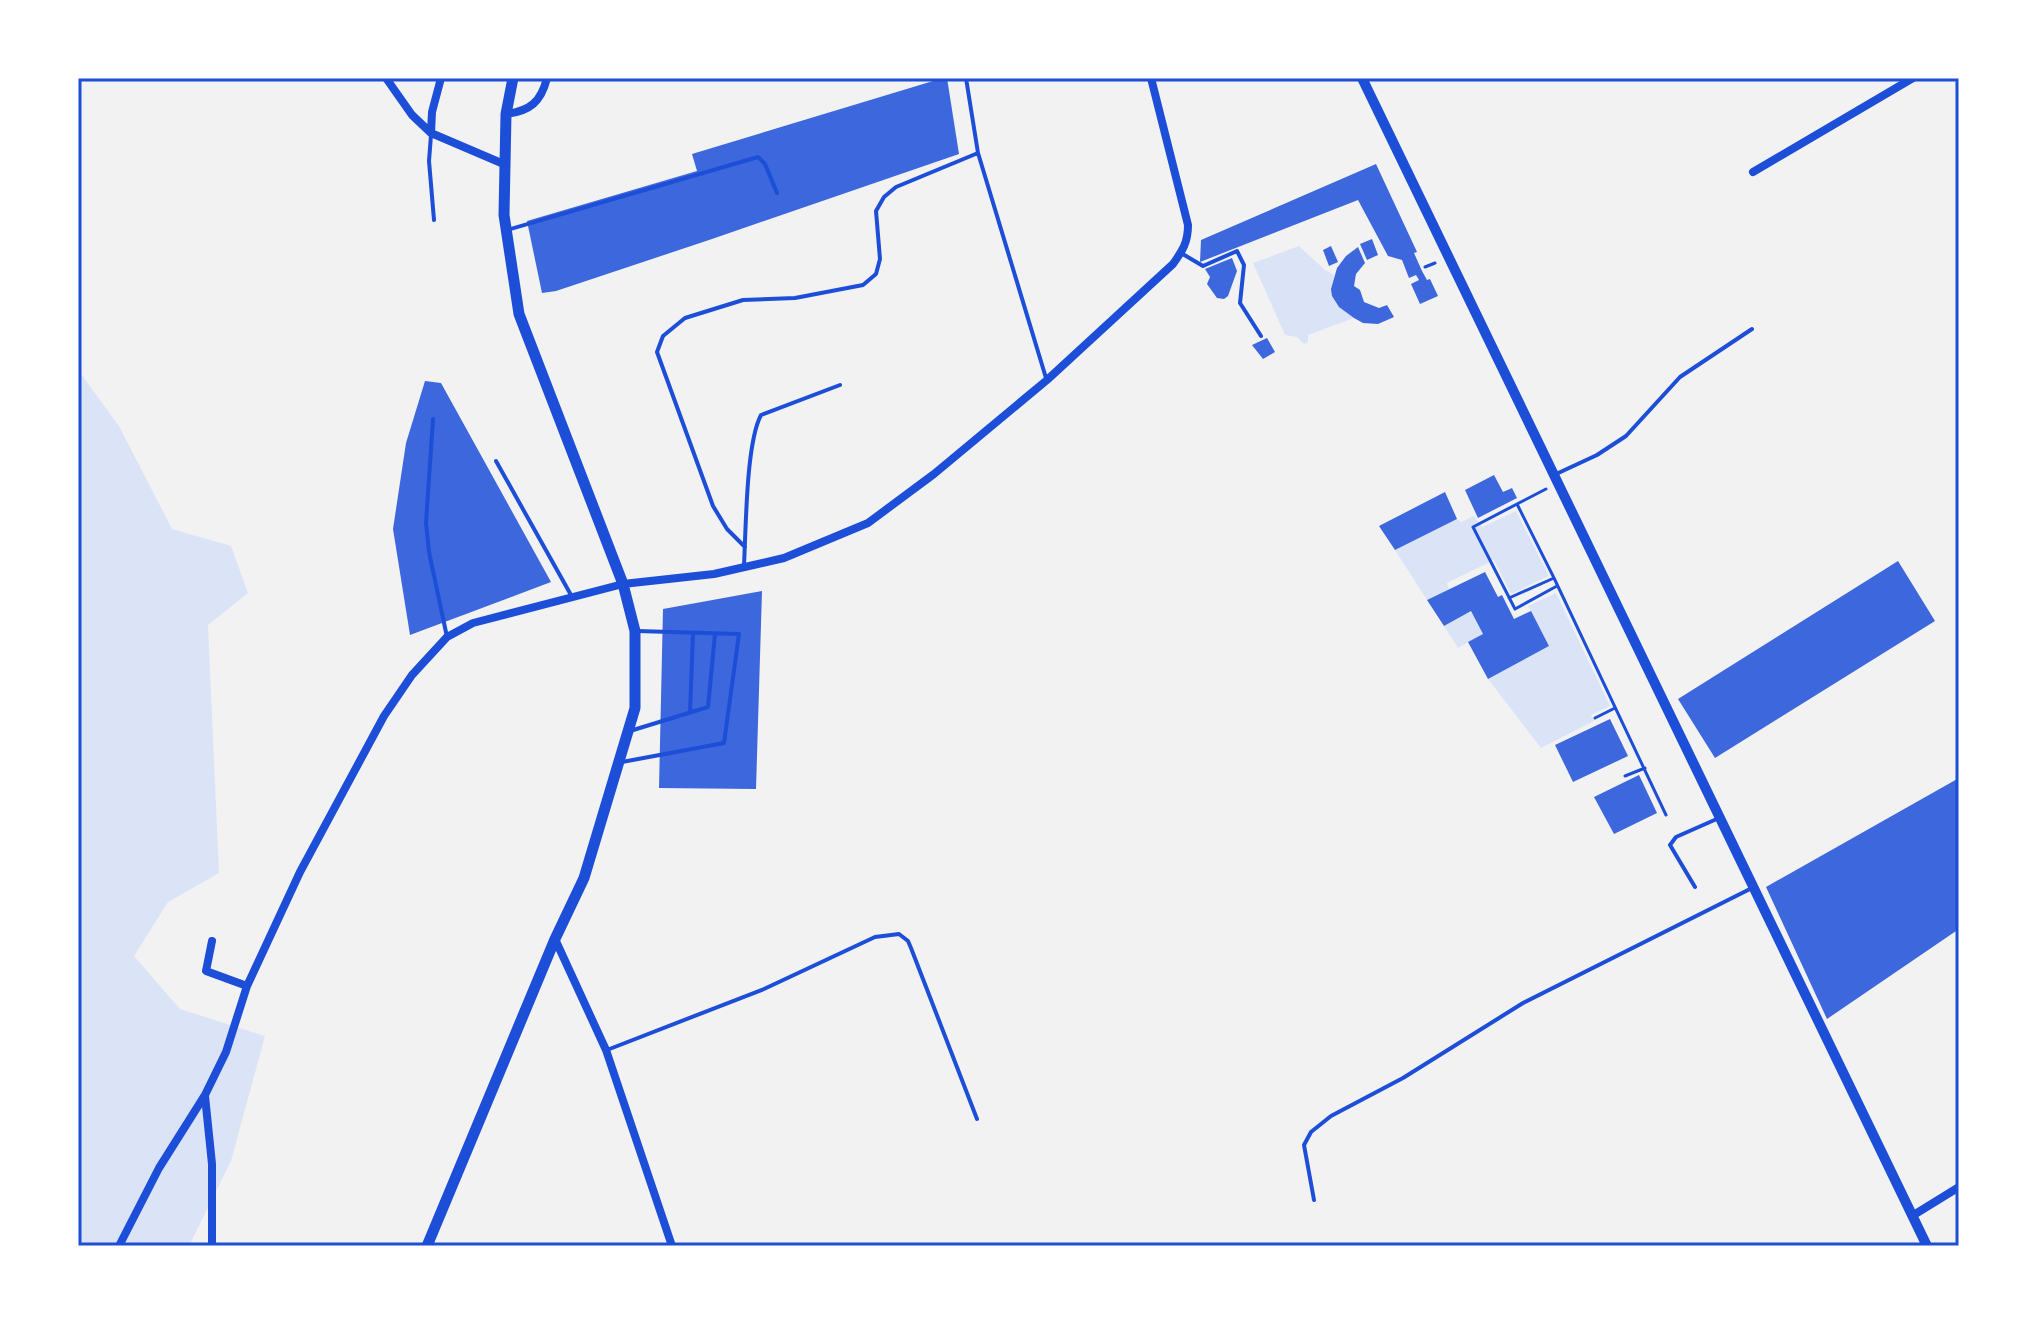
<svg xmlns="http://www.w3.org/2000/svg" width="2037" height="1324" viewBox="0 0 2037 1324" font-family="'Public Sans',sans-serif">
<rect width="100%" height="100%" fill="#f2f2f2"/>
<path fill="#dbe4f7" d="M1299 246 1325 270 1334 275 1331 289 1354 318 1308 335V342L1304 344 1297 337 1285 335 1253 263Z
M78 370 119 426 172 529 231 546 248 593 208 625 219 873 168 902 134 956 180 1009 265 1036 231 1161 189 1246H78Z
M1516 511 1549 576 1511 594 1494 560 1447 583 1449 589 1427 600 1395 550 1457 519 1461 522 1474 516 1482 527Z
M1556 593 1610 706 1591 715 1594 721 1541 748 1488 679 1549 646 1528 606Z
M1471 611 1483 634 1458 648 1444 626Z"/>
<path fill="#3d67dc" d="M943 78H947L959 154 712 239 556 291 542 293 527 221 697 171 692 154Z
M1376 164 1417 252 1414 253 1422 271 1427 280 1430 279 1438 296 1420 304 1411 284 1419 280 1416 275 1409 278 1402 260 1388 256 1358 200 1200 262 1201 240Z
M1372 239 1378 255 1367 260 1360 244Z
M1331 246 1338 262 1329 266 1323 250Z
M1358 247 1365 263 1356 274 1354 286 1360 290 1364 302 1379 308 1387 305 1394 317 1378 324 1363 323 1354 318 1339 307 1332 296 1331 289 1337 268 1346 256Z
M1232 258 1237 271 1228 296 1224 299 1217 298 1207 284 1210 277 1205 269Z
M1267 338 1275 352 1263 359 1252 345Z
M425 381 441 383 551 582 410 635 393 529 406 443Z
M1494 475 1503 492 1512 488 1517 498 1478 518 1465 490Z
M1445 492 1457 519 1395 550 1379 526Z
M1898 561 1935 621 1715 758 1678 699Z
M1485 572 1498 597 1502 595 1514 619 1531 611 1549 646 1488 679 1468 642 1483 634 1471 611 1444 626 1427 600Z
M762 591 756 789 659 788 663 609Z
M1610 719 1628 756 1573 782 1555 745Z
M1639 775 1657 813 1614 834 1594 797Z
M1959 778V929L1827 1019 1766 887Z"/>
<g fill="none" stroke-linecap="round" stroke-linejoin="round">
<path stroke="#1d4ed8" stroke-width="3" d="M1425 267 1435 263
M1517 504 1546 489
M1554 578 1517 504 1473 527 1515 609 1557 586
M1509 598 1554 578 1666 815
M1595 718 1615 708
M1625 776 1645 768"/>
<path stroke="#1d4ed8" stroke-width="4" d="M966 78 978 153 1046 378
M431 135 429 161 434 220
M507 230 758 157 765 164 777 193
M1181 253 1203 266 1237 251 1244 265 1240 303 1261 336
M433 419 426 523 429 552 447 637
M496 461 571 595
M1554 475 1597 455 1626 436 1680 377 1752 329
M745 547 727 529 713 506 657 352 663 336 685 318 743 300 795 298 863 285 876 274 880 259 876 211 884 197 896 187 978 153
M744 565C746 529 746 443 761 415L840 385
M690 712 693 633
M630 731 708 707 715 634
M622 762 724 743 739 634 637 631
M1695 887 1670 845 1676 837 1719 818
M607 1050 764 989 875 937 899 934 908 941 911 948 977 1119
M1314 1200 1304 1145 1311 1132 1331 1116 1403 1078 1523 1003 1750 889"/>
<path stroke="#1d4ed8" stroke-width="8" d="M386 78 412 115 431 133
M441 78 432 112 431 133 506 165
M506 114C530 111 541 102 547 78
M1753 172 1913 78
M555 939 606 1050 672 1246
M212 941 206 971 247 986
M205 1096 212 1164V1246
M1912 1216 1959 1187
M119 1246 159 1168 205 1095 226 1052 247 986 300 872 384 716 412 675 447 637 473 623 623 584 714 574 784 558 868 523 934 474 1047 380 1173 264C1183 250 1188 242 1188 225L1151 78"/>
<path stroke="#1d4ed8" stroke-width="10" d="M1362 78 1927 1246"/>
<path stroke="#1d4ed8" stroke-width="11" d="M427 1246 555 939 584 878 635 708V631L623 584 519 314 504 215 506 114 513 78"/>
</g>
<rect width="2037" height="1324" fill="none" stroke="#ffffff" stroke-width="160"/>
<rect x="80" y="80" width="1877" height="1164" fill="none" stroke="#1d4ed8" stroke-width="3"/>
</svg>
